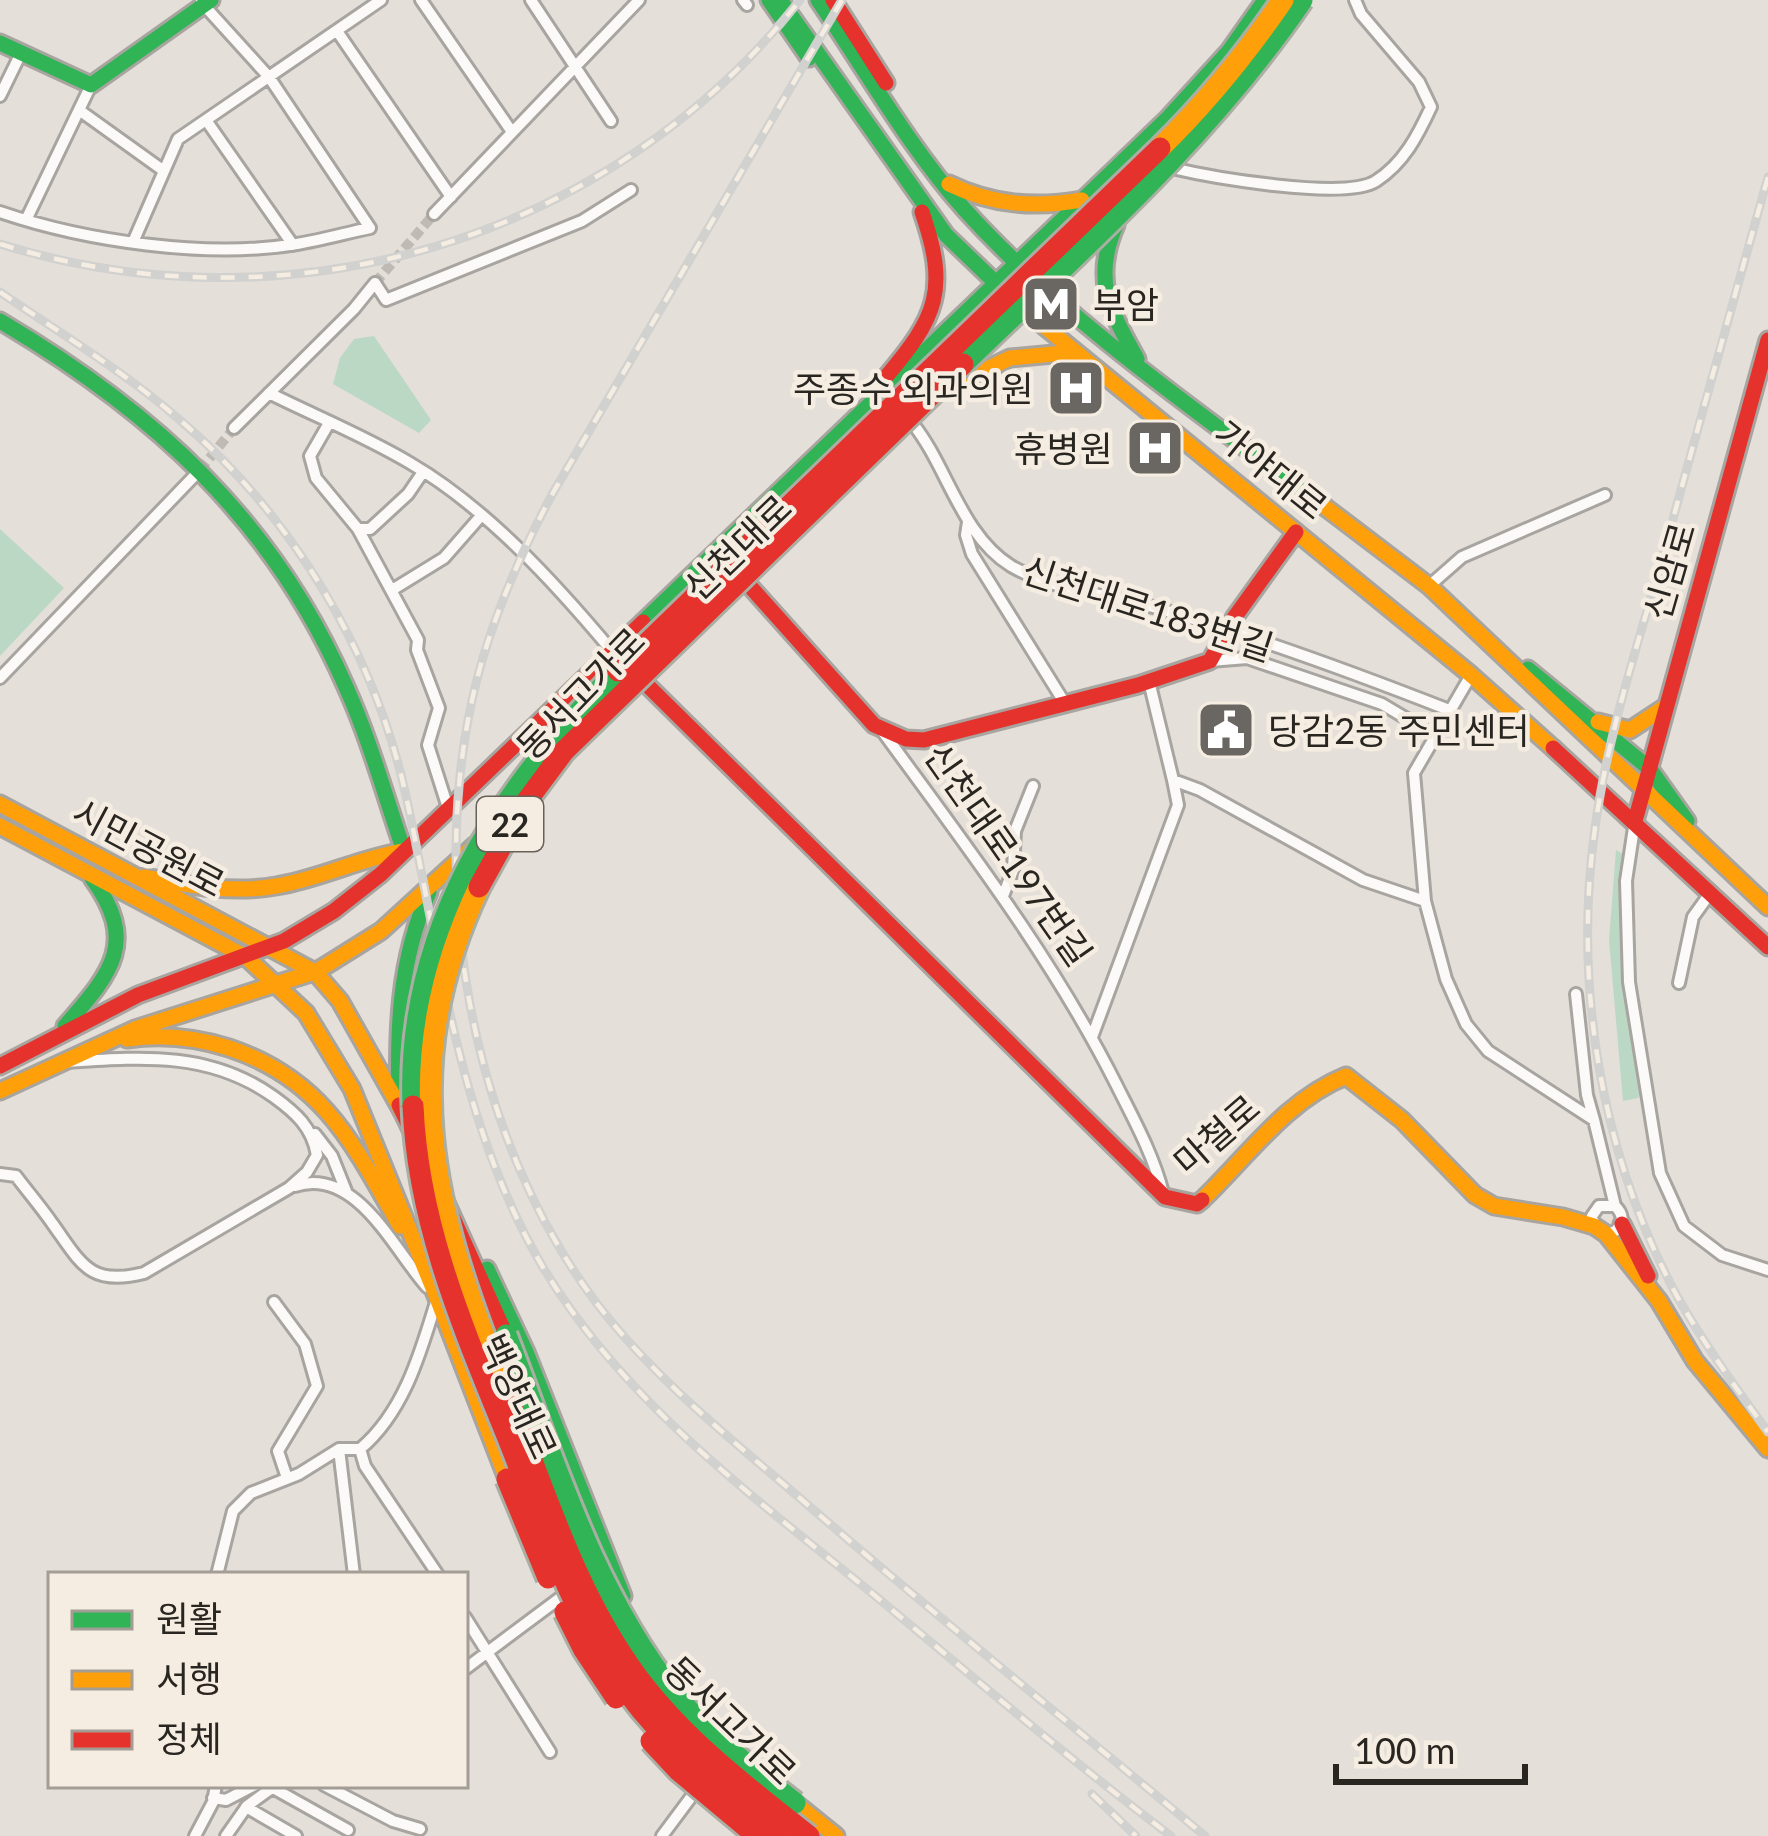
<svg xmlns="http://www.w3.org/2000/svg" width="1768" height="1836" viewBox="0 0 1768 1836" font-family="Lato,'Noto Sans KR',sans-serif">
<rect width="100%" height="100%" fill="#e4dfd9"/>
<path fill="#bbd8c5" d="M374 336 431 420 419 433 333 384 340 358 354 339Z
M0 529 64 588 0 656Z
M1616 850 1630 858 1629 982 1645 1080 1638 1098 1623 1101 1609 940Z"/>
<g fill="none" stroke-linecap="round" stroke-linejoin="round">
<path stroke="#bfbab4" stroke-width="10" stroke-dasharray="10 5" stroke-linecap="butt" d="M375 283 434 214
M200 470 234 428"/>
<g stroke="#a8a49f" stroke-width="16">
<path id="street" d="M421 0 512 132
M531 0 611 121
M743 0 747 5
M337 31 451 197
M0 96 21 53
M79 110 164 171
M206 120 293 245
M1172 168C1210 177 1345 201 1376 181 1404 163 1418 135 1431 107L1419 82 1361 14 1355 0
M0 212C85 241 207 259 297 244 321 240 346 233 370 228L269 77 201 2
M434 214 639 0
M26 220 91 85
M134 240 178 139 381 0
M269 393C315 416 365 436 410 463 487 508 555 583 612 651
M329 423 310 456 316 478 358 529 418 640 417 650 439 708 428 745 449 811
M913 424C947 466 961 535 1011 566 1052 590 1108 595 1153 607 1252 635 1352 672 1449 710
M234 428 354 309 375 283 386 300 582 221 631 190
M968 522 966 535 972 554 1066 705
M358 529H370L408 494 423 472
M1429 586 1462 557 1605 495
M392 590 444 558 480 517
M1210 661 1247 658 1382 704 1424 729
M1471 675 1414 773 1425 901 1446 979 1466 1024 1488 1051 1594 1120 1615 1206
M0 678 200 470
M1149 681 1173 780 1200 790 1363 880 1425 901
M883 732C966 846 1052 957 1116 1084 1134 1120 1153 1154 1163 1193
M1635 821 1626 881 1629 982 1660 1173 1684 1226 1722 1255 1768 1270
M1003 896 1013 870 1015 831 1033 786
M1679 983 1693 917 1711 892
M1576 994 1587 1095 1594 1120
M1092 1037 1178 805 1173 780
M315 1134 332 1156 346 1191
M0 1174 16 1176C28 1192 41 1207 52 1223 81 1263 89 1287 144 1273L289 1188 307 1172 317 1155C312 1127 296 1113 274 1097 210 1051 141 1057 67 1062
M295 1186C356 1166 394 1250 427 1287
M1594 1226 1592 1216 1599 1206H1615C1627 1217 1622 1232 1606 1234
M274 1302 305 1344 317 1386 278 1451 287 1478
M339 1449 354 1575
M360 1449 365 1466 438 1575
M217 1575 233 1511 251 1493 299 1474 339 1449H360C403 1413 420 1355 436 1302
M465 1617 550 1752
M465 1669 568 1592
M324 1785 393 1821 420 1829
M273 1788 348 1830
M213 1798 226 1800 255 1785
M246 1807 296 1836
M195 1836 213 1802 216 1785
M226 1836 247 1806 276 1785
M662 1836 700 1785"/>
</g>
<g stroke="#a8a49f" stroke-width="21">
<path id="fast" d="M769 0 809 58
M780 0 946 235 1000 287
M818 0C865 69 909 147 965 210 1065 321 1205 417 1325 507
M0 43 91 85 211 0
M1116 225C1092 280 1110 310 1137 359
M0 321C154 412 273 520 346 687 370 740 385 796 404 851
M643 622 1167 119 1229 51 1265 0
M1528 669 1650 769 1687 821
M65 1026C111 973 139 943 92 878
M399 1102C397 1028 399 961 429 892
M487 1269 526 1352 623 1596"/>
</g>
<g stroke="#a8a49f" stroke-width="21">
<path id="slow" d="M949 184C992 205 1035 208 1082 200
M1017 304 1471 675 1553 748
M952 386 1010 358 1075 352
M1325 507 1429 586 1768 907
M1598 722 1630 730 1665 707
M0 804 315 972 340 1001 402 1111
M0 826 246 957 306 1013 352 1089 439 1303
M144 877C187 885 232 894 276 886 320 879 360 858 404 851
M127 1039C162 1034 195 1037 229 1048 323 1079 354 1145 400 1226
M0 1091 135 1029 317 971 381 931 475 845
M1202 1200C1247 1157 1286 1100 1346 1076L1402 1120 1475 1195 1494 1206 1563 1217 1594 1226 1606 1234 1659 1301 1695 1361 1768 1449
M437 1298 507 1479
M795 1803 836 1836"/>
</g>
<g stroke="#a8a49f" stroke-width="21">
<path id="jam" d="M833 0 886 83
M885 378C937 317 949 290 922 212
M747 583 874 725 906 739 924 740 1138 685 1210 661 1234 618 1296 532
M636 674 1165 1197 1197 1204 1202 1200
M1553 748 1768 947
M1635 821 1768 340
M0 1066 138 995 284 941 334 911 381 874 643 622
M399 1105 415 1138
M444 1198 506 1335
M1622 1224 1648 1276"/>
</g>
<use href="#street" stroke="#fbfaf9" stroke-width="10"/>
<use href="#fast" stroke="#30b455" stroke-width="15"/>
<use href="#slow" stroke="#ff9f0a" stroke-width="15"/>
<use href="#jam" stroke="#e5322d" stroke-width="15"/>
<g stroke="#d1d1cf" stroke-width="9">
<path id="rail" d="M842 0 554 491C521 552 493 616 476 683 426 886 471 1139 598 1305 655 1379 731 1439 801 1499 933 1614 1070 1723 1205 1836
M1768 177C1732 305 1696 434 1661 563 1636 650 1607 738 1595 828 1573 986 1601 1155 1677 1296 1704 1344 1736 1388 1768 1432
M0 244C291 334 610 240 800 0
M0 292C61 334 125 372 181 421 292 516 375 653 406 796 441 957 458 1125 544 1269 625 1403 754 1497 873 1594 972 1676 1069 1759 1171 1836
M1092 1794 1136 1836"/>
</g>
<use href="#rail" stroke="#f5ede1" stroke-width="4.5" stroke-dasharray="14" stroke-linecap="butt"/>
<g stroke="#aaaea3" stroke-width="27" stroke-linecap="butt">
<path id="fast-bridge" d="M963 364C1082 249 1208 138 1302 0
M413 1106C406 929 499 790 618 671
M506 1335C553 1456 591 1588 673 1692 707 1735 752 1769 795 1803"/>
</g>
<g stroke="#aaaea3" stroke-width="27" stroke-linecap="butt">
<path id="slow-bridge" d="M1160 148C1207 102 1246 54 1283 0
M479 887C394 1066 432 1210 503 1385"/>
</g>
<g stroke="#aaaea3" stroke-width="27" stroke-linecap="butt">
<path id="jam-bridge" d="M618 671 1160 148
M479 887 526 802 564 751 963 364
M413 1106C418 1228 466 1334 511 1446 544 1530 574 1619 628 1693 670 1750 726 1792 781 1836
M503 1385C543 1484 574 1592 639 1679 686 1741 748 1788 809 1836
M507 1479 548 1578
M565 1612 584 1650 616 1698
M651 1741 679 1771 757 1836"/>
</g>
<use href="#fast-bridge" stroke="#30b455" stroke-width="21"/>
<use href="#slow-bridge" stroke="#ff9f0a" stroke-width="21"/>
<use href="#jam-bridge" stroke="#e5322d" stroke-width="21"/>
</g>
<defs>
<g id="metro-square" transform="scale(3)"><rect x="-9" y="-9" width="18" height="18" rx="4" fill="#6a6762" stroke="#f5ede1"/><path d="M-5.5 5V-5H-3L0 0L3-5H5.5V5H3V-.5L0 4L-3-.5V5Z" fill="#fff"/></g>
<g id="hospital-square" transform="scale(3)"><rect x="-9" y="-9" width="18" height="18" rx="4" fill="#6a6762" stroke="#f5ede1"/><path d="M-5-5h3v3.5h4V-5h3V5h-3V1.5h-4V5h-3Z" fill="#fff"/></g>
<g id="civic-square" transform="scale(3)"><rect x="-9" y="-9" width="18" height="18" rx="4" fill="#6a6762" stroke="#f5ede1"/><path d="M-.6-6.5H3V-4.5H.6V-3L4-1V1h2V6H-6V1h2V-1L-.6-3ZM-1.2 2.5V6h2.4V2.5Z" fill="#fff"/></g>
</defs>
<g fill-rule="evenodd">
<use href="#metro-square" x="1051" y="304"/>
<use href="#hospital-square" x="1076" y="388"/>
<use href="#hospital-square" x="1155" y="448"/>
<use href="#civic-square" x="1226" y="730"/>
</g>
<g text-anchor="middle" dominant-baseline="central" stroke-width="9" stroke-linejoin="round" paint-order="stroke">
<rect fill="#f5ede1" stroke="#66625b" stroke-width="3" x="477" y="797" width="66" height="54" rx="9"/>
<g font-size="33" font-weight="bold" fill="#292622">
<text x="510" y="824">22</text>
</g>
<g font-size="36" fill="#292622" stroke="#f5ede1" text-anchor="start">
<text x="1093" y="304">부암</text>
<text x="1034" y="388" text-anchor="end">주종수 외과의원</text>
<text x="1113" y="448" text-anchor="end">휴병원</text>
<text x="1268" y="730">당감2동 주민센터</text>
</g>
<g font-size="36" fill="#292622" stroke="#f5ede1">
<text transform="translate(1271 469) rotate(39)">가야대로</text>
<text transform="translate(737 547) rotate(-44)">신천대로</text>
<text transform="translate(1669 571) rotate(-74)">신암로</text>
<text transform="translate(1148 608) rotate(18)">신천대로183번길</text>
<text transform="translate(580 693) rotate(-46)">동서고가로</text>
<text transform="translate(149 847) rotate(28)">시민공원로</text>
<text transform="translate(1009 854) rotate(55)">신천대로197번길</text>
<text transform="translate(1216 1134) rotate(-41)">마철로</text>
<text transform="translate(519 1396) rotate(65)">백양대로</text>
<text transform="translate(731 1720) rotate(44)">동서고가로</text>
</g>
</g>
<rect x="48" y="1572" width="420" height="216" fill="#f5ede1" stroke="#a39d95" stroke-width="3"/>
<rect x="72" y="1611" width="60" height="18" fill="#30b455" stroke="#a39d95" stroke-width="3"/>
<text x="156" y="1632" font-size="36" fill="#292622">원활</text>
<rect x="72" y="1671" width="60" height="18" fill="#ff9f0a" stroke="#a39d95" stroke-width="3"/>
<text x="156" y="1692" font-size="36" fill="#292622">서행</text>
<rect x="72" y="1731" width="60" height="18" fill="#e5322d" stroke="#a39d95" stroke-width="3"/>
<text x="156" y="1752" font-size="36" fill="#292622">정체</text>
<path d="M1336 1764v18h189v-18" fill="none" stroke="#292622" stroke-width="6"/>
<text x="1354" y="1764" font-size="36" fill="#292622" stroke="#f5ede1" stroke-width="9" paint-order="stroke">100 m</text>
</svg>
